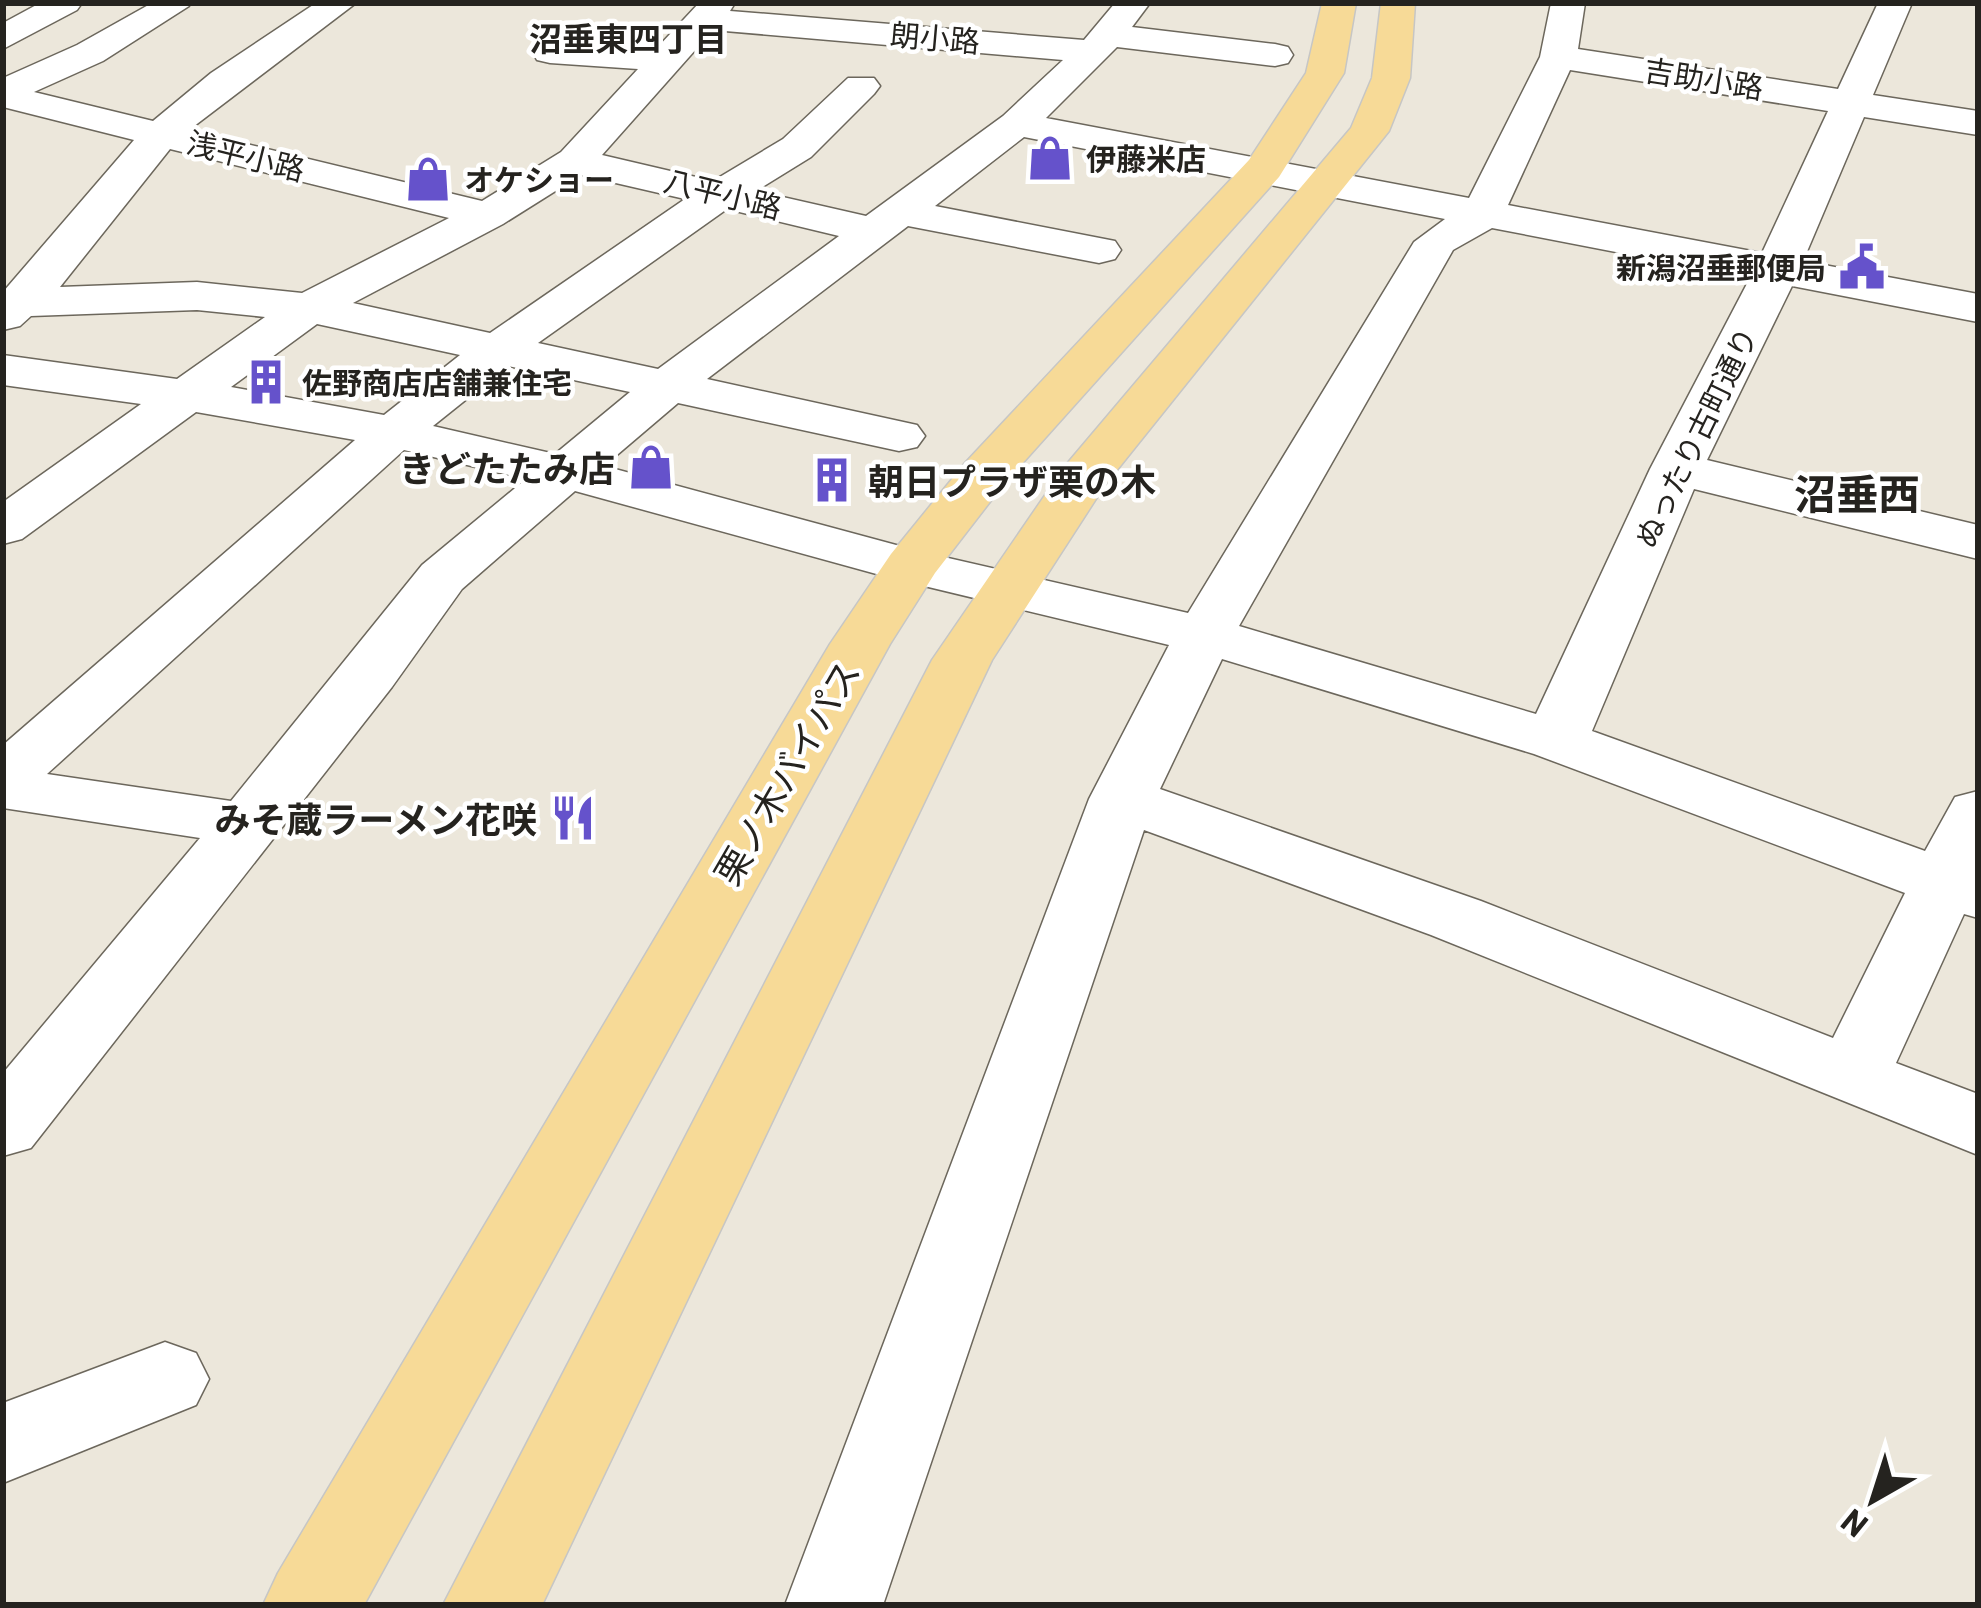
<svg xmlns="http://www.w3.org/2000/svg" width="1981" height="1608" viewBox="0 0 1981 1608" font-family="Barlow,'Noto Sans JP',sans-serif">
<rect width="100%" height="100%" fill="#ece7db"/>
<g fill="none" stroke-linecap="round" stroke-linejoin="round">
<g stroke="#6c675c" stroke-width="3">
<path id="minor" d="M40 3H82L77 10 3 49V23Z
M152 3 189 6 103 61 34 92 153 121 211 73 316 3H356L189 130 482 201 561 152 638 69 550 63 537 60 532 52 537 44 550 41 657 48 699 3H735L730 11 1084 40 1115 3H1150L1132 27 1275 44 1288 47 1293 55 1288 63 1275 66 1117 47 1046 118 1469 198 1540 57 1551 3H1585L1578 49 1838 89 1878 3H1912L1873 95 1978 111V135L1864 117 1803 261 1978 294V322L1792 286 1707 460 1978 525V559L1694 489 1592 731 1925 851 1955 797 1978 791V918L1964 914 1896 1063 1978 1094V1155L1431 935 1144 830 883 1605H785L1089 799 1169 645 891 578 575 491 462 589 392 687 31 1148 3 1156V1073L200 838 3 808V745L355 440 196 412 22 539 3 544V502L141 404 3 385V355L177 379 265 317 197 310 31 316 20 326 3 330V292L134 140 3 107V78L77 45ZM713 30 1063 60 1003 116 866 216 756 191 811 157 874 94 880 86 874 78H848L783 139 713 181 602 155ZM1570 70 1828 111 1762 253 1508 205ZM1024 137 1445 219 1414 242 1188 613 922 552 604 466 678 403 899 451 917 447 925 436 917 425 707 379 908 226 1099 263 1115 259 1121 250 1115 241 935 206ZM170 149 449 218 302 293 197 282 60 287ZM581 175 685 199 490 333 353 303 503 224ZM727 209 839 236 658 369 538 343ZM1492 228 1750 278 1650 469 1536 714 1239 626 1453 250ZM317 324 460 355 384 415 231 387ZM508 366 630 392 555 454 433 426ZM404 450 526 479 422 565 231 801 47 774ZM1222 659 1534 754 1905 893 1833 1038 1481 901 1160 789Z
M165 1342 196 1353 209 1379 196 1405 3 1483V1403Z"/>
</g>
<g stroke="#c6c6c5" stroke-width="3">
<path id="major" d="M1322 3H1356L1344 73 1279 177 1003 485 935 573 890 644 364 1605H263L278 1573 830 644 891 554 965 463 1249 160 1306 73Z
M1381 3H1415L1410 78 1389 131 1105 485 992 660 542 1605H443L932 660 1065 466 1351 128 1372 78Z"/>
</g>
<use href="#minor" fill="#fff" fill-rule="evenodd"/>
<use href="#major" fill="#f7da97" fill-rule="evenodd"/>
</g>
<defs>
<g id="shop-bare" transform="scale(3.6)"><path d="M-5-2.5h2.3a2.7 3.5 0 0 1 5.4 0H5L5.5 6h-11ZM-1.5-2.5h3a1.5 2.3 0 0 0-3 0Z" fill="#6552cb" stroke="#fff" stroke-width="2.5" paint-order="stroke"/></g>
<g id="civic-bare" transform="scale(3.6)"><path d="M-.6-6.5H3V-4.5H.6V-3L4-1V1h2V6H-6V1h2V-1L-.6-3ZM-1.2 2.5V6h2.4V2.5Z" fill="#6552cb" stroke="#fff" stroke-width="2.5" paint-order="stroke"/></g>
<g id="building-bare" transform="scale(3.6)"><path d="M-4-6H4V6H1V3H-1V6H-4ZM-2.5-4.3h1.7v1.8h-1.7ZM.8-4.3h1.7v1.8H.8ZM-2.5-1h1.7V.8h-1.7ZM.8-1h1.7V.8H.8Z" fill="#6552cb" stroke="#fff" stroke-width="2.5" paint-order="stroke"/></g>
<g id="restaurant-bare" transform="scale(3.6)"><path d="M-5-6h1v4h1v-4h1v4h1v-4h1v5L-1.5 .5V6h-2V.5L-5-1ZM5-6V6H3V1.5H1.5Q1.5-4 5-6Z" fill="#6552cb" stroke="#fff" stroke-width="2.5" paint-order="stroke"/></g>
</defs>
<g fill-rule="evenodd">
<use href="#shop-bare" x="1050" y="158"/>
<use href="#shop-bare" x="428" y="179"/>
<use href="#civic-bare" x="1862" y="267"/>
<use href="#building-bare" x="266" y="382"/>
<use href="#shop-bare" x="651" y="467"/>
<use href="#building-bare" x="832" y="480"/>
<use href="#restaurant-bare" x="573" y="818"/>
</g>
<g text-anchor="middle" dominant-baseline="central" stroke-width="9" stroke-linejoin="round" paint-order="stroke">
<g font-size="30" fill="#25231f" stroke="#fff">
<text transform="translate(935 37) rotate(5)">朗小路</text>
<text transform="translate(1704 78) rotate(9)">吉助小路</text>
<text transform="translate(246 155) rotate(14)">浅平小路</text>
<text transform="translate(723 193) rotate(14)">八平小路</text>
<text transform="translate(1695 437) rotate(-64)">ぬったり古町通り</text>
</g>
<g font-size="30" font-weight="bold" fill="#25231f" stroke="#fff" text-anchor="start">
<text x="1086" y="158">伊藤米店</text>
<text x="464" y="179">オケショー</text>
<text x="1826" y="267" text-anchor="end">新潟沼垂郵便局</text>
<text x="302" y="382">佐野商店店舗兼住宅</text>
</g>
<g font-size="33" font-weight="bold" fill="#25231f" stroke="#fff">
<text x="628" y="38">沼垂東四丁目</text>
</g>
<g font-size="36" font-weight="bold" fill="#25231f" stroke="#fff" text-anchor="end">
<text x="615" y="467">きどたたみ店</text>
<text x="868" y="480" text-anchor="start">朝日プラザ栗の木</text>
<text x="537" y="818">みそ蔵ラーメン花咲</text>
</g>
<g font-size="36" fill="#25231f" stroke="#fff">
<text transform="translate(786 772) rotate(-60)">栗ノ木バイパス</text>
</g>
<g font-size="42" font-weight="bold" fill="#25231f" stroke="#fff">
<text x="1857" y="493">沼垂西</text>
</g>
</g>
<rect width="1981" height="1608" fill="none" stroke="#25231f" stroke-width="12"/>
<g transform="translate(1873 1500) rotate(219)" stroke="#ffffff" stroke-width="9" paint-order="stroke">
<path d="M0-9L21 45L0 30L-21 45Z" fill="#25231f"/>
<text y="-18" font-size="33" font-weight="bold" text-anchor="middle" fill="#25231f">N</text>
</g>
</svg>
